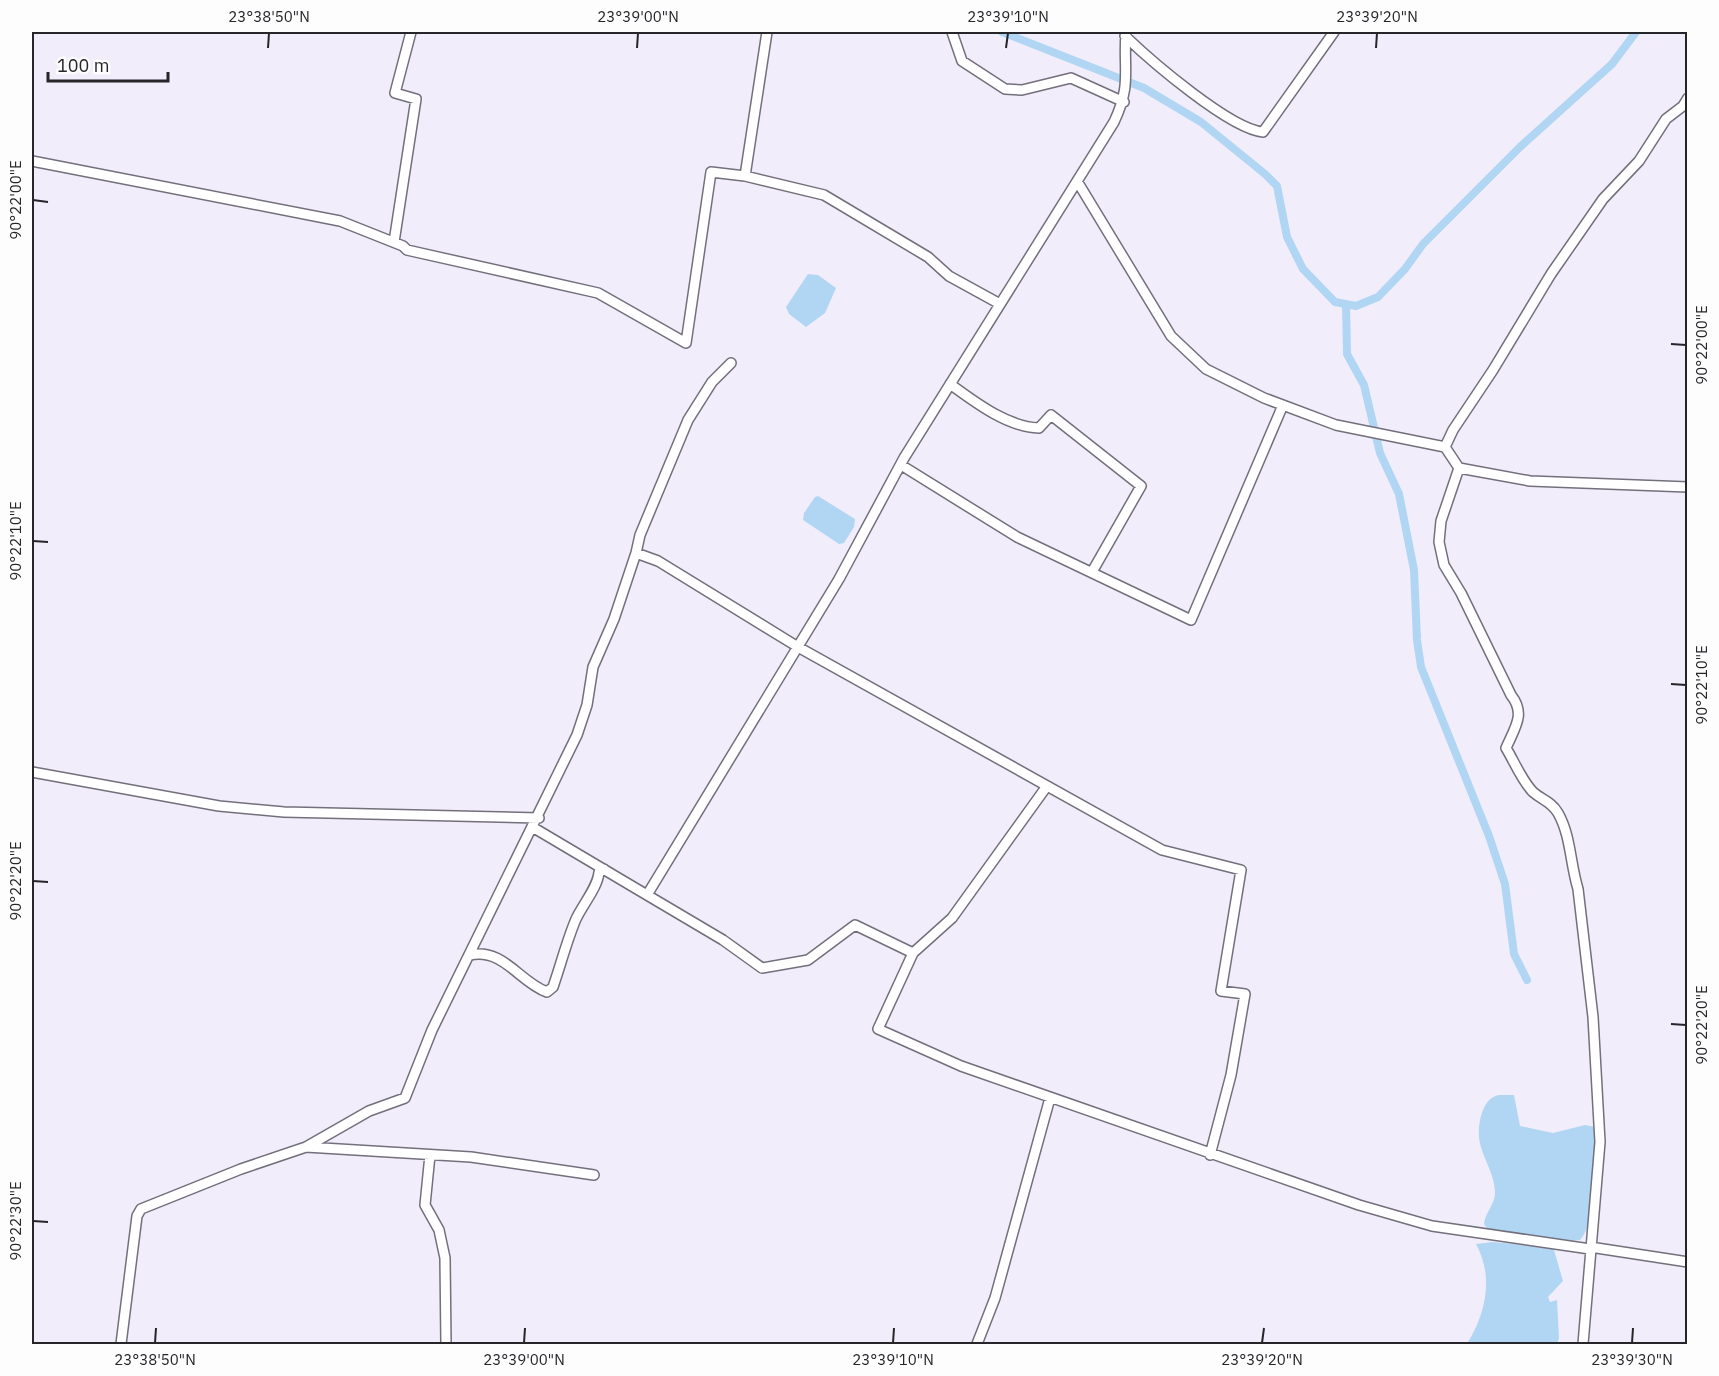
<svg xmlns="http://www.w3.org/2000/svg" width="1719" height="1376" viewBox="0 0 1719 1376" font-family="'IBM Plex Sans',sans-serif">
<rect width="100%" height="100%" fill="#f2edfb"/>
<path fill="#b1d6f4" d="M808 274 818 275 836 288 825 313 806 327 789 314 786 307Z
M818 496 855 519 854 527 844 543 839 544 803 520 804 513 815 497Z
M1499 1095H1514L1520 1126 1553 1133 1585 1125 1595 1127C1596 1152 1597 1223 1580 1240 1551 1245 1516 1232 1487 1228L1484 1224C1485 1213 1495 1204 1495 1193 1495 1173 1481 1156 1479 1138 1478 1123 1482 1098 1499 1095Z
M1492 1242 1547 1247 1554 1250 1563 1281 1548 1297 1550 1302 1557 1300 1559 1338 1557 1344H1467C1486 1313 1494 1277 1476 1244Z"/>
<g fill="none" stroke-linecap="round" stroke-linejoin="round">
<path stroke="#b1d6f4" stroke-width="8" d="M1002 32 1144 88 1201 122 1265 174 1277 186 1287 237 1303 269 1335 302 1356 306 1378 297 1405 269 1423 244 1520 147 1612 64 1636 32
M1346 304 1347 354 1364 385 1380 453 1399 494 1414 570 1417 640 1421 667 1489 836 1505 884 1514 954 1527 980"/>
<g stroke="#736f7b" stroke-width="12">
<path id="minor" d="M952 32 962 61 1005 89 1022 90 1071 78 1124 102
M1126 32C1123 70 1132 84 1114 122L904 458 839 579 647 895 723 940 762 968 808 960 855 925 913 953 878 1029 961 1066 1359 1205 1432 1226 1590 1249
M1125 36C1151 61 1230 129 1263 132L1334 32
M1688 98 1683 106 1666 119 1639 161 1603 199 1551 274 1493 370 1453 430 1445 447 1459 468 1530 481 1688 487
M32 161 340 221 403 246 407 250 598 293 686 343 711 172 745 176 767 32
M745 176 824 195 928 257 949 276 1000 304
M1077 181 1171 336 1206 369 1264 398 1336 425 1445 447
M394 242 416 99 395 93 411 32
M950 384C975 402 1007 427 1039 428L1051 415 1141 486 1092 572
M901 465 1017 537 1191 620 1283 405
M1459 468 1441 521 1439 542 1444 565 1461 593 1511 695C1526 714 1515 727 1506 748 1514 761 1522 781 1533 792 1542 800 1551 801 1558 813 1571 836 1570 863 1578 889L1593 1017 1600 1142 1583 1344
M636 553 640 535 688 420 712 382 731 363
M32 772 219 806 284 812 539 818
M534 828 647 895
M913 953 952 918 1047 786
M470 955C504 948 519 982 547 992L553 987C561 964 567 940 576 919 583 904 598 887 599 872L604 869
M306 1147 471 1157 594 1175
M430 1155 425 1205 439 1230 445 1258 446 1344
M1590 1247 1688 1262
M121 1344 137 1216 141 1209 241 1169 306 1147 369 1111 405 1098 432 1030 577 735 587 705 593 667 614 619 636 553 658 561 798 647 1162 850 1241 870 1221 991 1245 994 1231 1075 1210 1155
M977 1344 995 1298 1050 1098"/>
</g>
<use href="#minor" stroke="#fff" stroke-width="9"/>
</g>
<path fill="none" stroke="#26252a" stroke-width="2" d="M268 48 269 33M637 48 638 33M1006 48 1008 33M1376 48 1377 33M33 200 48 202M1671 344 1686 345M33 541 48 542M1671 684 1686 685M33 881 48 882M1671 1024 1686 1025M33 1221 48 1222M155 1343 156 1328M524 1343 525 1328M893 1343 894 1328M1262 1343 1264 1328M1632 1343 1633 1328"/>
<rect width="1719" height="1376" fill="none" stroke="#fdfdfd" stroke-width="66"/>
<path d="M48 72v9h120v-9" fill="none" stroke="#26252a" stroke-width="3"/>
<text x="57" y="72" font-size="18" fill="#26252a" stroke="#fdfdfd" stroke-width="4.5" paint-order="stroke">100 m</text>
<rect x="33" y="33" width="1653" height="1310" fill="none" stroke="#26252a" stroke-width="2"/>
<g font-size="15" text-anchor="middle" fill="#26252a">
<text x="269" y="22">23°38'50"N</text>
<text x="638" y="22">23°39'00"N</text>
<text x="1008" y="22">23°39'10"N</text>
<text x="1377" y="22">23°39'20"N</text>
<text transform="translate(16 200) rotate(-90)" y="5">90°22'00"E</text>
<text transform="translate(1702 345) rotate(-90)" y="5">90°22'00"E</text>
<text transform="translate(16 541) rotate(-90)" y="5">90°22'10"E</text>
<text transform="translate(1702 685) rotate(-90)" y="5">90°22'10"E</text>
<text transform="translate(16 881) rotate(-90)" y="5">90°22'20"E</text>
<text transform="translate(1702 1025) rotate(-90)" y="5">90°22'20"E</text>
<text transform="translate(16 1221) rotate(-90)" y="5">90°22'30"E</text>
<text x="155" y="1365">23°38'50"N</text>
<text x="524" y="1365">23°39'00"N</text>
<text x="893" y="1365">23°39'10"N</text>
<text x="1262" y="1365">23°39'20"N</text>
<text x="1632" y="1365">23°39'30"N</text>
</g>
</svg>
